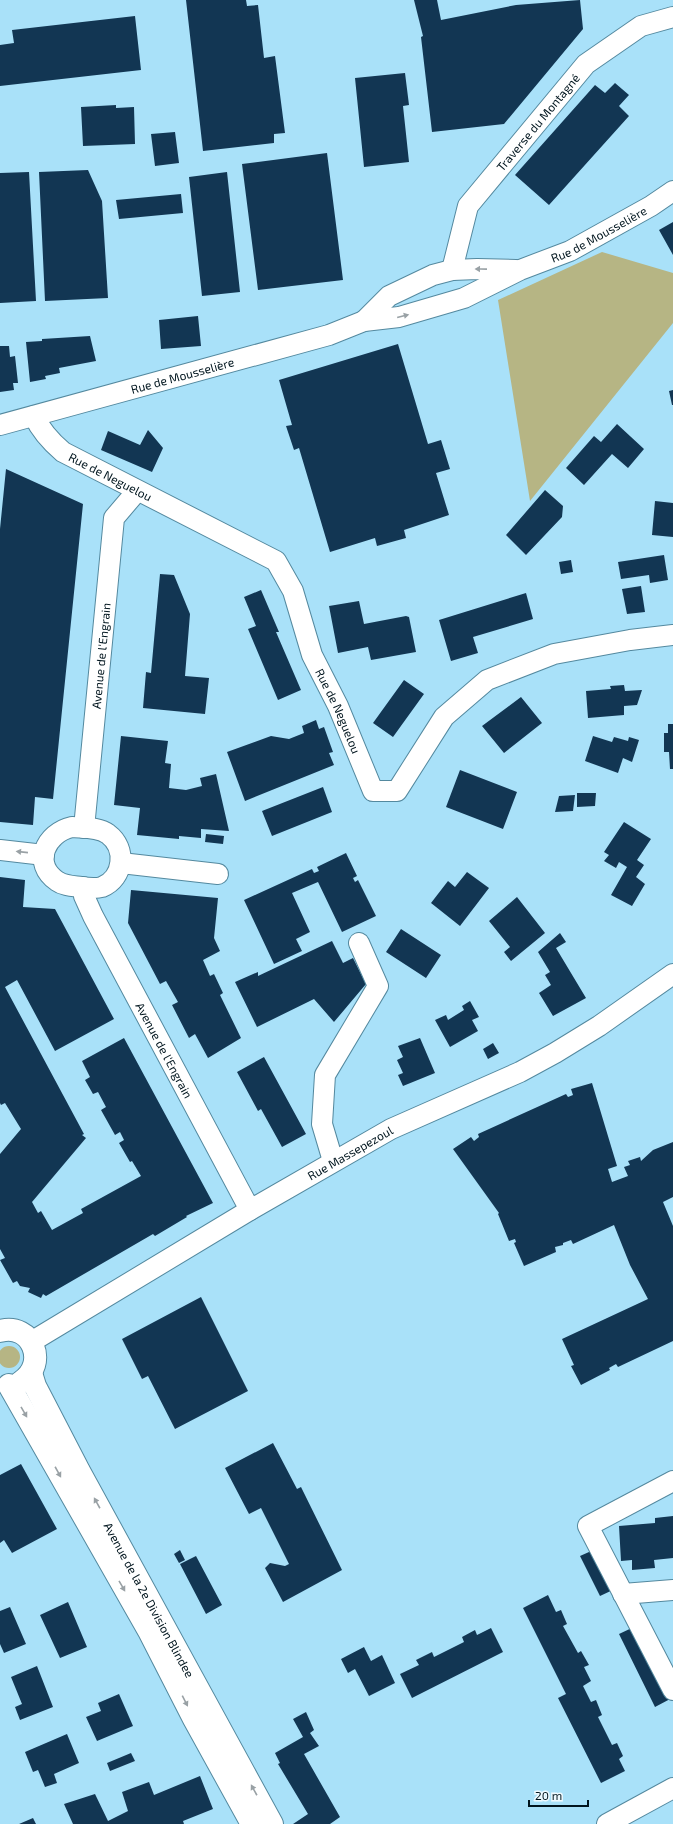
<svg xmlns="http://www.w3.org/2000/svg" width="673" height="1824" viewBox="0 0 673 1824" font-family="'Exo 2',sans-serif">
<rect width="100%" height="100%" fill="#a9e1f9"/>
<path fill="#b6b584" d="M602 252 673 273V323L530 501 498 300Z
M-2 1357a11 11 0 1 1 22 0a11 11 0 1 1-22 0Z"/>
<path fill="#123653" d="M186 0H246L247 6 258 5 264 58 275 56 285 133 274 134V143L203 151Z
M414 0H437L441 20 516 5 580 0 583 29 504 124 432 132 421 37 423 36Z
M135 16 141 70 0 86V45L14 43 12 30Z
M405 73 409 105 403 106 409 162 364 167 355 78Z
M615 83 629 95 619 106 629 116 549 205 515 175 595 85 605 93Z
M116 105V108L134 107 135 144 83 146 81 107Z
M175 132 179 163 155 166 151 134Z
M327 153 343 280 258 290 242 164Z
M88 170 102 201 108 298 45 301 39 172Z
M29 172 36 301 0 303V173Z
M227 172 240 292 202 296 189 177Z
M181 194 183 213 119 219 116 200Z
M673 222V255L659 230Z
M198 316 201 346 161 349 159 320Z
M90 336 96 361 59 368 60 373 45 376 46 379 30 382 26 342 42 341V339Z
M398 344 428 444 441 440 450 469 436 473 449 515 404 530 406 538 377 546 375 538 330 552 299 448 294 450 286 426 292 425 279 380Z
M0 346H9L10 357 15 356 18 383H13L14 390 0 392Z
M673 390V405H672L669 391Z
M617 424 644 449 628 468 612 454 584 485 566 468 594 436 601 442Z
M148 430 163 448 152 472 101 450 108 431 140 445Z
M6 469 83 504 53 799 35 797 33 825 0 822V529Z
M545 490 563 506 562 517 526 555 506 535Z
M655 501 673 503V537L652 535Z
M664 555 668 580 650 583 649 575 621 579 618 562Z
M571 560 573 572 561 574 559 562Z
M160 574 174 575 190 614 185 676 209 678 205 714 143 708 146 672 151 673Z
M641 586 645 612 627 614 622 589Z
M261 590 279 632H276L301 690 278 700 248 629 256 626 244 597Z
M526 593 533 619 473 637 478 653 451 661 439 620Z
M359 601 364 624 406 616 409 617 416 652 371 660 368 647 338 653 329 606Z
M404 680 424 694 393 737 373 723Z
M624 685 625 691 642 690 637 705 624 706V715L588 718 586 691 611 689 610 686Z
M521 697 542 723 504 753 482 726Z
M316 720 319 729 324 727 333 752 329 753 334 765 245 801 227 752 271 736 289 739 304 733 302 726Z
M668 724H673V769H670L669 752H664V733H668Z
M121 736 168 741 165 763 171 764 169 788 186 790 202 786 200 778 216 774 229 831 201 829V838L179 836V839L137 835 140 808 114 805Z
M593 736 612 742 614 737 628 741 629 737 639 740 632 762 623 758 618 773 585 761Z
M460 770 517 792 503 829 446 807Z
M323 787 332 812 272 836 262 811Z
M577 793H596L595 806 577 807Z
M575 795 573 811 555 812 559 796Z
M624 822 651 839 637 860 644 865 636 877 645 884 632 906 611 895 627 867 619 862 616 868 604 861 609 855 604 852Z
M206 834 224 836 223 844 205 842Z
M346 853 357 876 353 878 355 882 358 880 376 916 342 932 318 882 292 893 310 932 296 939 302 951 274 964 244 900 312 869 314 873 319 871 317 867Z
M467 872 489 888 460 926 431 903 448 881 455 887Z
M0 877 25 880 23 907 55 909 114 1019 55 1051 17 980 5 987 84 1134 82 1135 86 1138 32 1202 38 1213 41 1211 52 1230 83 1213 81 1209 141 1176 132 1161 130 1162 119 1143 124 1140 120 1132 115 1135 101 1110 106 1107 98 1092 93 1094 85 1080 90 1077 82 1061 124 1038 213 1203 186 1216 187 1217 155 1236 153 1234 46 1296 43 1294 41 1298 28 1292 30 1288 20 1286 17 1281 13 1283 0 1260 5 1258 0 1249V1154L21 1129 5 1103 1 1105 0 1103Z
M131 890 218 898 214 938 220 951 203 960 210 976 214 974 223 993 220 995 241 1038 208 1058 195 1034 189 1038 172 1005 178 1002 166 981 160 984 128 923Z
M517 897 545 933 511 961 504 952 510 947 489 921Z
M401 929 441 955 426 978 386 952Z
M560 933 566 942 556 948 586 998 553 1016 539 993 551 985 545 975 550 972 538 952Z
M332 941 343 963 353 958 366 984 334 1022 314 999 257 1027 235 982 258 972V976Z
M470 1001 479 1017 472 1020 478 1031 450 1047 435 1020 446 1015 448 1020 464 1010 462 1006Z
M420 1038 435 1073 403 1086 398 1075 403 1073 397 1060 403 1057 398 1046Z
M493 1043 499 1053 488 1059 483 1049Z
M264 1057 306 1134 282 1147 261 1109 258 1111 237 1072Z
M592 1083 617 1166 608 1169 612 1182 628 1176 624 1167 630 1165 628 1161 640 1157 641 1161 653 1150 673 1142V1197L663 1202 673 1226V1341L618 1367 616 1364 609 1368 610 1370 581 1385 571 1366 574 1365 562 1339 648 1299 630 1265 614 1225 573 1244 571 1240 563 1243V1245L555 1247 556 1252 524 1266 514 1243 516 1242 515 1239 509 1241 498 1214 499 1213 453 1149 471 1137 474 1141 479 1137 478 1134 566 1094 568 1097 573 1095 571 1089Z
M201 1297 248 1391 175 1429 148 1376 142 1379 122 1339Z
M273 1443 297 1489 301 1487 342 1570 283 1602 265 1568 270 1563 285 1566 289 1564 261 1508 249 1514 225 1468Z
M21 1464 57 1529 12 1553 4 1540 0 1543V1475Z
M673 1516V1558L654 1560 655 1568 632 1570V1560L621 1561 619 1526 655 1523V1518Z
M598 1548 617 1588 600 1596 580 1556Z
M180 1550 185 1560 179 1563 174 1554Z
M196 1556 222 1605 206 1614 180 1564Z
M548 1595 556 1612 561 1610 567 1624 563 1626 578 1653 581 1651 589 1665 584 1667 591 1681 583 1686 591 1702 596 1700 602 1715 598 1717 612 1745 617 1743 623 1756 619 1759 625 1771 601 1783 558 1698 566 1694 523 1608Z
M68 1602 87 1647 60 1658 40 1615Z
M10 1607 26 1644 4 1653 0 1644V1611Z
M636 1626 672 1698 655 1707 619 1634Z
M491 1628 503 1652 412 1698 400 1674 419 1665 416 1660 432 1652 434 1657 464 1642 462 1637 475 1630 477 1635Z
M364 1647 371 1661 382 1655 395 1683 369 1696 355 1669 348 1673 341 1659Z
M37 1666 53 1707 20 1720 15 1707 22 1704 11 1677Z
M119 1694 133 1726 97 1741 86 1717 101 1711 98 1703Z
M306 1712 314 1730 310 1733 319 1746 304 1754 340 1817 330 1824H293L308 1814 278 1764 280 1763 275 1753 303 1737 293 1719Z
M67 1734 79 1763 54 1774 57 1783 45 1787 38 1770 33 1772 25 1752Z
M131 1753 135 1761 110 1771 107 1763Z
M200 1776 213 1809 183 1821 184 1824H73L64 1804 95 1794 108 1821 128 1811 122 1792 149 1782 154 1795Z
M33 1818 36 1824H19Z"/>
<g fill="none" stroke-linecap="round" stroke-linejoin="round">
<g stroke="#54899f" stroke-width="22">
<g id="minor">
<path id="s1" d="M452 270 468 206 586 64 641 26 673 17"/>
<path d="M364 321 389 296 433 275 452 270 477 269 516 270"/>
<path id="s2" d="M34 416C41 431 50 441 63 452L276 561 293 591 312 655 338 706 373 791H397L444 717 487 680 554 654 630 640 673 635"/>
<path id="s3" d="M0 425 329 335 364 321 399 317 464 298 520 270 570 251 651 206 673 191"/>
<path d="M72 827C84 828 99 827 108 834 127 848 124 878 102 887 95 889 88 888 81 887 73 886 64 886 57 881 32 864 45 833 72 827Z"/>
<path id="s4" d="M84 828 114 518 137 491"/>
<path d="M0 850 44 855"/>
<path d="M121 863 218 874"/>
<path id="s5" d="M83 887 84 896 93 916 250 1210"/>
<path d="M333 1161 322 1124 325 1075 378 986 359 943"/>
<path id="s6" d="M31 1342 250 1210 391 1129 520 1072 555 1053 599 1026 673 974"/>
<path d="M673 1481 588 1526 673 1690"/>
<path d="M623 1594 673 1590"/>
<path d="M607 1824 673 1788"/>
</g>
</g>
<g stroke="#54899f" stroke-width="24">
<g id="secondary">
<path d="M0 1331C32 1322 49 1364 21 1382"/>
<path id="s7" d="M31 1373 35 1386 79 1471 272 1824"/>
<path d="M9 1385 149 1631 194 1719 252 1824"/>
</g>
</g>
<use href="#minor" stroke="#fff" stroke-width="20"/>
<use href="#secondary" stroke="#fff" stroke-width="22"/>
</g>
<defs><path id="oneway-solid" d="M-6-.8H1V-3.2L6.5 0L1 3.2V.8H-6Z"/></defs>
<g fill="#99a1a5">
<use href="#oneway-solid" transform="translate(481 269) rotate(-179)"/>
<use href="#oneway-solid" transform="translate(403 316) rotate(-14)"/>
<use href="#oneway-solid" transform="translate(22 852) rotate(-174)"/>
<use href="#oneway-solid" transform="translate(24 1412) rotate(60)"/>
<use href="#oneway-solid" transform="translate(58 1472) rotate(61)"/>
<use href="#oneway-solid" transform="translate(97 1503) rotate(-119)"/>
<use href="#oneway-solid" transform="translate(122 1586) rotate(60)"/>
<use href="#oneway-solid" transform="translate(185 1701) rotate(63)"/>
<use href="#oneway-solid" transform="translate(254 1790) rotate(-119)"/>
</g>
<g text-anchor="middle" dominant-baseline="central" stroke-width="4" stroke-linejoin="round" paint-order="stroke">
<g font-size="12" fill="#01151e" stroke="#effaff">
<text stroke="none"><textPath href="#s1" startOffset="175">Traverse du Montagné</textPath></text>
<text stroke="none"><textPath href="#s3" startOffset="631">Rue de Mousselière</textPath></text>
<text stroke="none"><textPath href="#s3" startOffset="189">Rue de Mousselière</textPath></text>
<text stroke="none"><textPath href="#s2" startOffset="100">Rue de Neguelou</textPath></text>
<text stroke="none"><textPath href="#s4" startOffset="173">Avenue de l'Engrain</textPath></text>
<text stroke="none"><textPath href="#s2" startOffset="449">Rue de Neguelou</textPath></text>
<text stroke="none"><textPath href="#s5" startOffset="183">Avenue de l'Engrain</textPath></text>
<text stroke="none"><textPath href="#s6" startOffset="371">Rue Massepezoul</textPath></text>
<text stroke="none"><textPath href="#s7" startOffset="256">Avenue de la 2e Division Blindee</textPath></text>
</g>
</g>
<path d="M529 1800v6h59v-6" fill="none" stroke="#01151e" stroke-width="2"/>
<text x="535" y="1800" font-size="12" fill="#01151e" stroke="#effaff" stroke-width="3" paint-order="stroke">20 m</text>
</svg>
